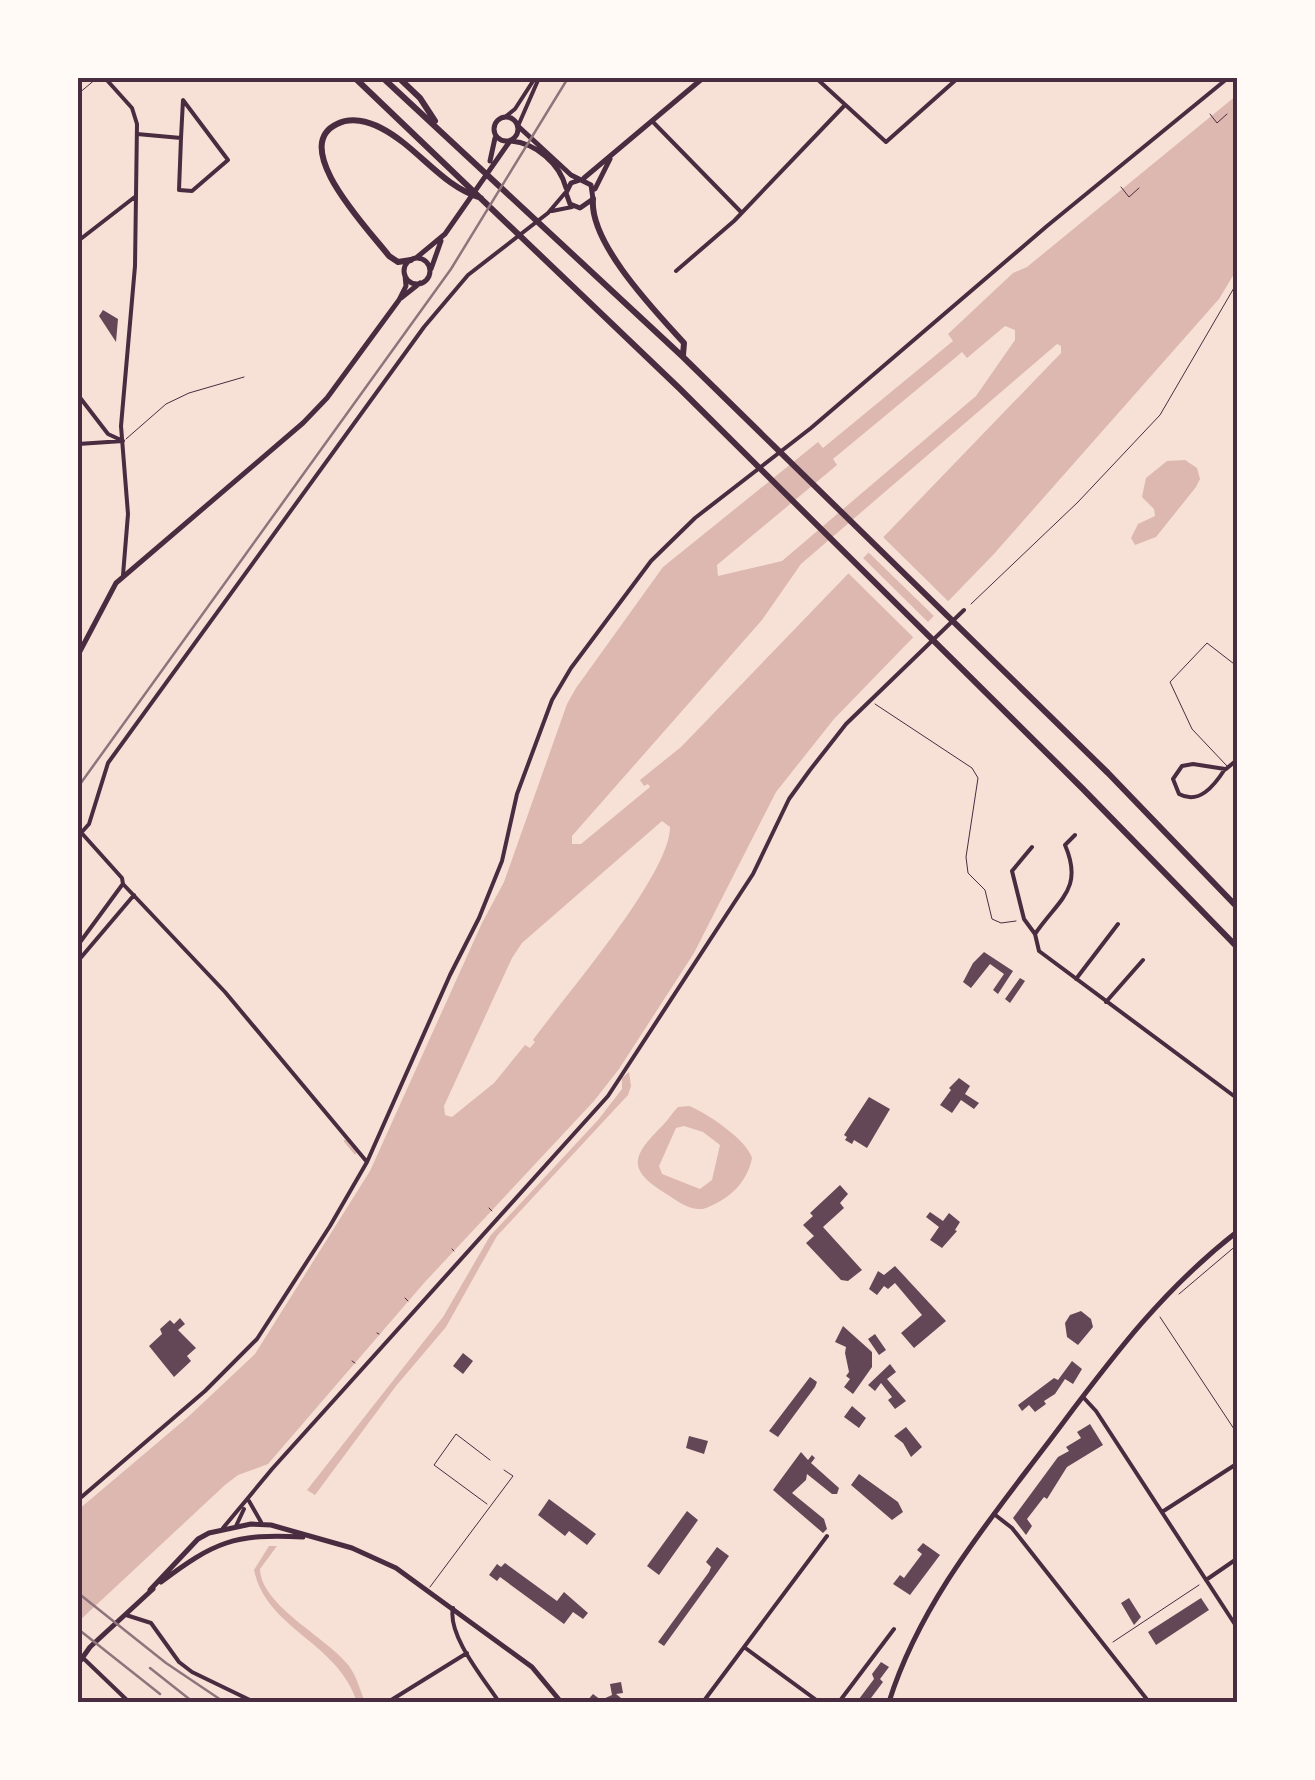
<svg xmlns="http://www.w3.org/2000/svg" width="1315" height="1780" viewBox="0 0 1315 1780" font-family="'Titillium Web',sans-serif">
<rect width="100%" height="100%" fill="#f7e1d7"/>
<path fill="#dcb8b0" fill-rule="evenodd" d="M1237 95V269L1219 299 993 555 834 719 776 792 694 953 619 1069 594 1101 424 1283 268 1464 238 1475 225 1485 78 1622V1510L189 1416 255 1354 370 1171 482 923 504 882 567 704 576 688 663 567 818 442 823 448 953 341 948 334 1013 273 1027 267ZM1005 326 1015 330V340L976 396 782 561 718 576 717 565 837 465 833 459 955 358 962 352 967 358ZM1057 344 1061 346V353L681 747 640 780 644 786 648 784 650 787 581 844H572V836L762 620 801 564ZM662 821 670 827C670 875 565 996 533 1040L535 1042 530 1048 525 1045 494 1083 452 1117 445 1115 444 1106 512 958 522 943Z
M1185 460 1197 468 1200 479 1196 487 1156 537 1135 545 1131 538 1138 524 1155 516 1154 509 1142 497 1146 478 1167 461Z
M629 1072 631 1086 628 1095 497 1236 446 1327 396 1386 315 1495 307 1490 443 1317 490 1236 598 1120 622 1089V1078Z
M689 1106C707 1113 747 1140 752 1158 747 1184 727 1201 703 1209 689 1210 680 1203 668 1195 625 1169 632 1156 663 1125 669 1119 672 1113 678 1107ZM684 1126 703 1132 720 1145 712 1180 700 1189 662 1174 659 1166 676 1128Z
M269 1546H277L260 1569C261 1606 328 1638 349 1666 357 1677 360 1690 365 1702H357C337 1641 267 1630 254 1570Z"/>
<path fill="#f7e1d7" d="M880 534 952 605 937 619 865 549Z
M860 555 931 625 916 640 845 570Z"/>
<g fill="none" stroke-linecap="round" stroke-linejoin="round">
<path stroke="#dcb8b0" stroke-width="2.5" d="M345 1141 355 1153"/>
</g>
<path fill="#644757" d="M103 310 118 319 116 342 99 316Z
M984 952 1013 971 998 994 993 990 1004 974 990 964 971 988 963 982 973 963Z
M1020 978 1025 981 1010 1003 1005 999Z
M959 1078 970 1086 965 1094 979 1103 974 1109 961 1100 952 1113 940 1105 951 1090 949 1088Z
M869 1097 890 1109 867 1148 854 1140 852 1144 845 1140 847 1137 844 1135Z
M840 1185 848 1194 840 1203 844 1208 823 1227 862 1270 848 1281 841 1280 806 1243 814 1236 803 1225 813 1216 810 1213Z
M930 1212 943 1221 949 1213 960 1222 955 1230 957 1231 942 1248 930 1240 939 1227 926 1217Z
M895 1266 946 1321 914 1348 901 1333 922 1315 895 1283 888 1289 884 1286 877 1295 869 1289 878 1271 884 1275Z
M1081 1311 1091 1319 1093 1327 1078 1345 1067 1337 1065 1323 1070 1315Z
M180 1318 185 1324 178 1330 196 1348 187 1356 191 1361 174 1377 149 1346 162 1334 160 1329 170 1320 174 1324Z
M843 1326 872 1352V1367L853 1394 844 1387 850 1379 846 1376 849 1372 845 1353 846 1347 835 1342Z
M875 1334 886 1350 879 1355 868 1339Z
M463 1353 473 1361 463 1374 453 1366Z
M1072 1361 1082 1369 1073 1384 1065 1379 1055 1394 1044 1401 1046 1404 1035 1412 1029 1405 1022 1411 1018 1405 1054 1378 1058 1380Z
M890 1364 896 1372 887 1379 906 1401 895 1409 888 1400 892 1397 881 1383 875 1391 868 1385Z
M810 1377 817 1382 815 1387 778 1437 769 1431Z
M852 1406 866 1418 859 1428 844 1417Z
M1090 1424 1103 1445 1067 1467 1047 1499 1044 1497 1027 1519 1032 1526 1026 1535 1013 1518 1058 1457 1069 1451 1066 1447 1081 1438 1077 1432Z
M906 1427 922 1447 911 1457 903 1443 894 1436Z
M689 1436 708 1441 704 1454 686 1448Z
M801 1452 808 1460 812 1455 815 1458 811 1463 839 1488 837 1494H832L807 1474 806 1480 792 1493 824 1519 827 1529 823 1533 773 1490Z
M859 1474 898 1502 903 1512 892 1520 851 1485Z
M549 1499 596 1534 587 1545 569 1531 565 1536 538 1515Z
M687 1511 698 1520 659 1575 647 1566Z
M923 1543 940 1555 910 1595 893 1584 900 1575 904 1578 922 1554 917 1550Z
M717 1547 729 1556 664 1646 658 1642 709 1572 711 1567 706 1562Z
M505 1563 557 1601 564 1592 588 1613 583 1619 573 1612 564 1624 500 1577 497 1581 489 1575 497 1564 501 1567Z
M1129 1598 1141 1617 1134 1625 1121 1603Z
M1201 1598 1209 1610 1156 1645 1148 1632Z
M881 1662 889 1667 880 1679 883 1682 868 1702H848L851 1698 859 1699 874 1679 872 1674Z
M621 1682 623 1693 616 1694 626 1702H586L593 1694 601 1700 612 1695 610 1684Z"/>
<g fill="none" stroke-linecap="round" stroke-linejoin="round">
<path stroke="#4a2c40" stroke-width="1" d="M78 94 97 78
M1210 114 1217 123 1227 114
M1121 187 1129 197 1139 188
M971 604 1078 502 1160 415 1238 281
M875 704 972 768 978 778 966 857 968 873 985 890 992 919 1001 923 1016 921
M489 1208 492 1211
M452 1249 454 1251
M1179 1294 1238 1244
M405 1298 408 1301
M1160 1317 1238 1435
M377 1333 379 1334
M352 1361 355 1363
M1113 1642 1199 1585"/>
<path stroke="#4a2c40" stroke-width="1" d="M126 439 166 404 189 393 244 377
M1227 766 1192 729 1170 682 1207 643 1238 667
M487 1504 434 1465 456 1434 490 1460
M430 1587 513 1476 504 1470"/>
<path stroke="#4a2c40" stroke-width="4" d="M105 78 132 108 137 124 135 266 121 426 128 514 123 575
M816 78 886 142 958 78
M653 122 741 212
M137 134 181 138 179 190 192 191 228 160 183 100 181 138
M552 211 572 207
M78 241 136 196
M676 271 734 221 844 106
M78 395 108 434 123 441
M78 444 123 441
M78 463 79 444
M1193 764 1225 769C1214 786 1199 805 1179 794L1173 779 1182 766Z
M1226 769 1238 759
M78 829 122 878 123 884 225 992 367 1162
M81 833 89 824 108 763 424 327 468 275 548 213 565 193
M1032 847 1012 871 1024 919 1035 934C1059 899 1084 889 1065 845L1075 835
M1035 934 1039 951 1238 1099
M78 945 122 885
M78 961 134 895
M1076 979 1118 924
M1106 1002 1143 960
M1083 1397 1096 1411 1238 1629
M78 1500 205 1391 257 1339 330 1226 367 1162 450 975 479 918 502 861 517 794 552 700 571 668 651 561 695 518 811 428 1047 226 1228 78
M249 1501 261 1522
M1162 1512 1238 1463
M994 1514 1012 1528 1149 1702
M236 1526 244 1509
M223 1528 272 1469 608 1096 753 874 789 799 810 770 846 724 964 610
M1206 1580 1238 1558
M453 1608C447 1635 484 1679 499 1702
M126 1615 151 1623 179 1662 192 1672 254 1702
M744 1647 819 1702
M82 1657 129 1702
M388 1702 467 1653
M703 1702 827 1536
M839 1702 894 1629"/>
<path stroke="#4a2c40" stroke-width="4" d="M505 117 515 109 535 78
M518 126 539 78"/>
<path stroke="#4a2c40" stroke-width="5" d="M494 129a12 12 0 1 1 24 0a12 12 0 1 1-24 0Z
M519 127 571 175 591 185 593 199 580 208 570 204 566 193 571 183 580 180
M511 141C536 143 560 164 566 188
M490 161 495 138
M584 178 703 78
M595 189 610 159
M416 258 445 234 510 141
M404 271a13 13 0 1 1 26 0a13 13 0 1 1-26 0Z
M431 269 441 241
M401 298 420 283
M78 655 116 583 303 423 327 398 399 300 406 286 405 275
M889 1702C919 1606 984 1527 1044 1448 1106 1366 1156 1295 1238 1231"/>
<path stroke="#4a2c40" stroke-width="5" d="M161 1582C214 1542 235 1533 303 1537
M150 1590 198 1539 209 1533 251 1524 271 1525 352 1548 396 1568 532 1667 561 1702
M78 1664 90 1647 153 1589"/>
<path stroke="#4a2c40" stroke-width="6" d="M355 78 679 388 1082 788 1238 948
M383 78 683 357 1108 773 1238 908
M399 78 420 98 435 121
M593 199C589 243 656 312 684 343L683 355
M411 260 398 262 389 256C370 231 288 147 337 124 351 117 368 121 381 128 418 147 441 186 481 198"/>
<path stroke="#8f747c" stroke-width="2.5" d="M78 787 451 269 568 78
M78 1593 166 1663 224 1702
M78 1629 160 1694
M150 1668 193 1702"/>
</g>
<rect width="1315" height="1780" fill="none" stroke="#fffaf5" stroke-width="160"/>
<rect x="80" y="80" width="1155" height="1620" fill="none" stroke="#4a2c40" stroke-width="4"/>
</svg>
